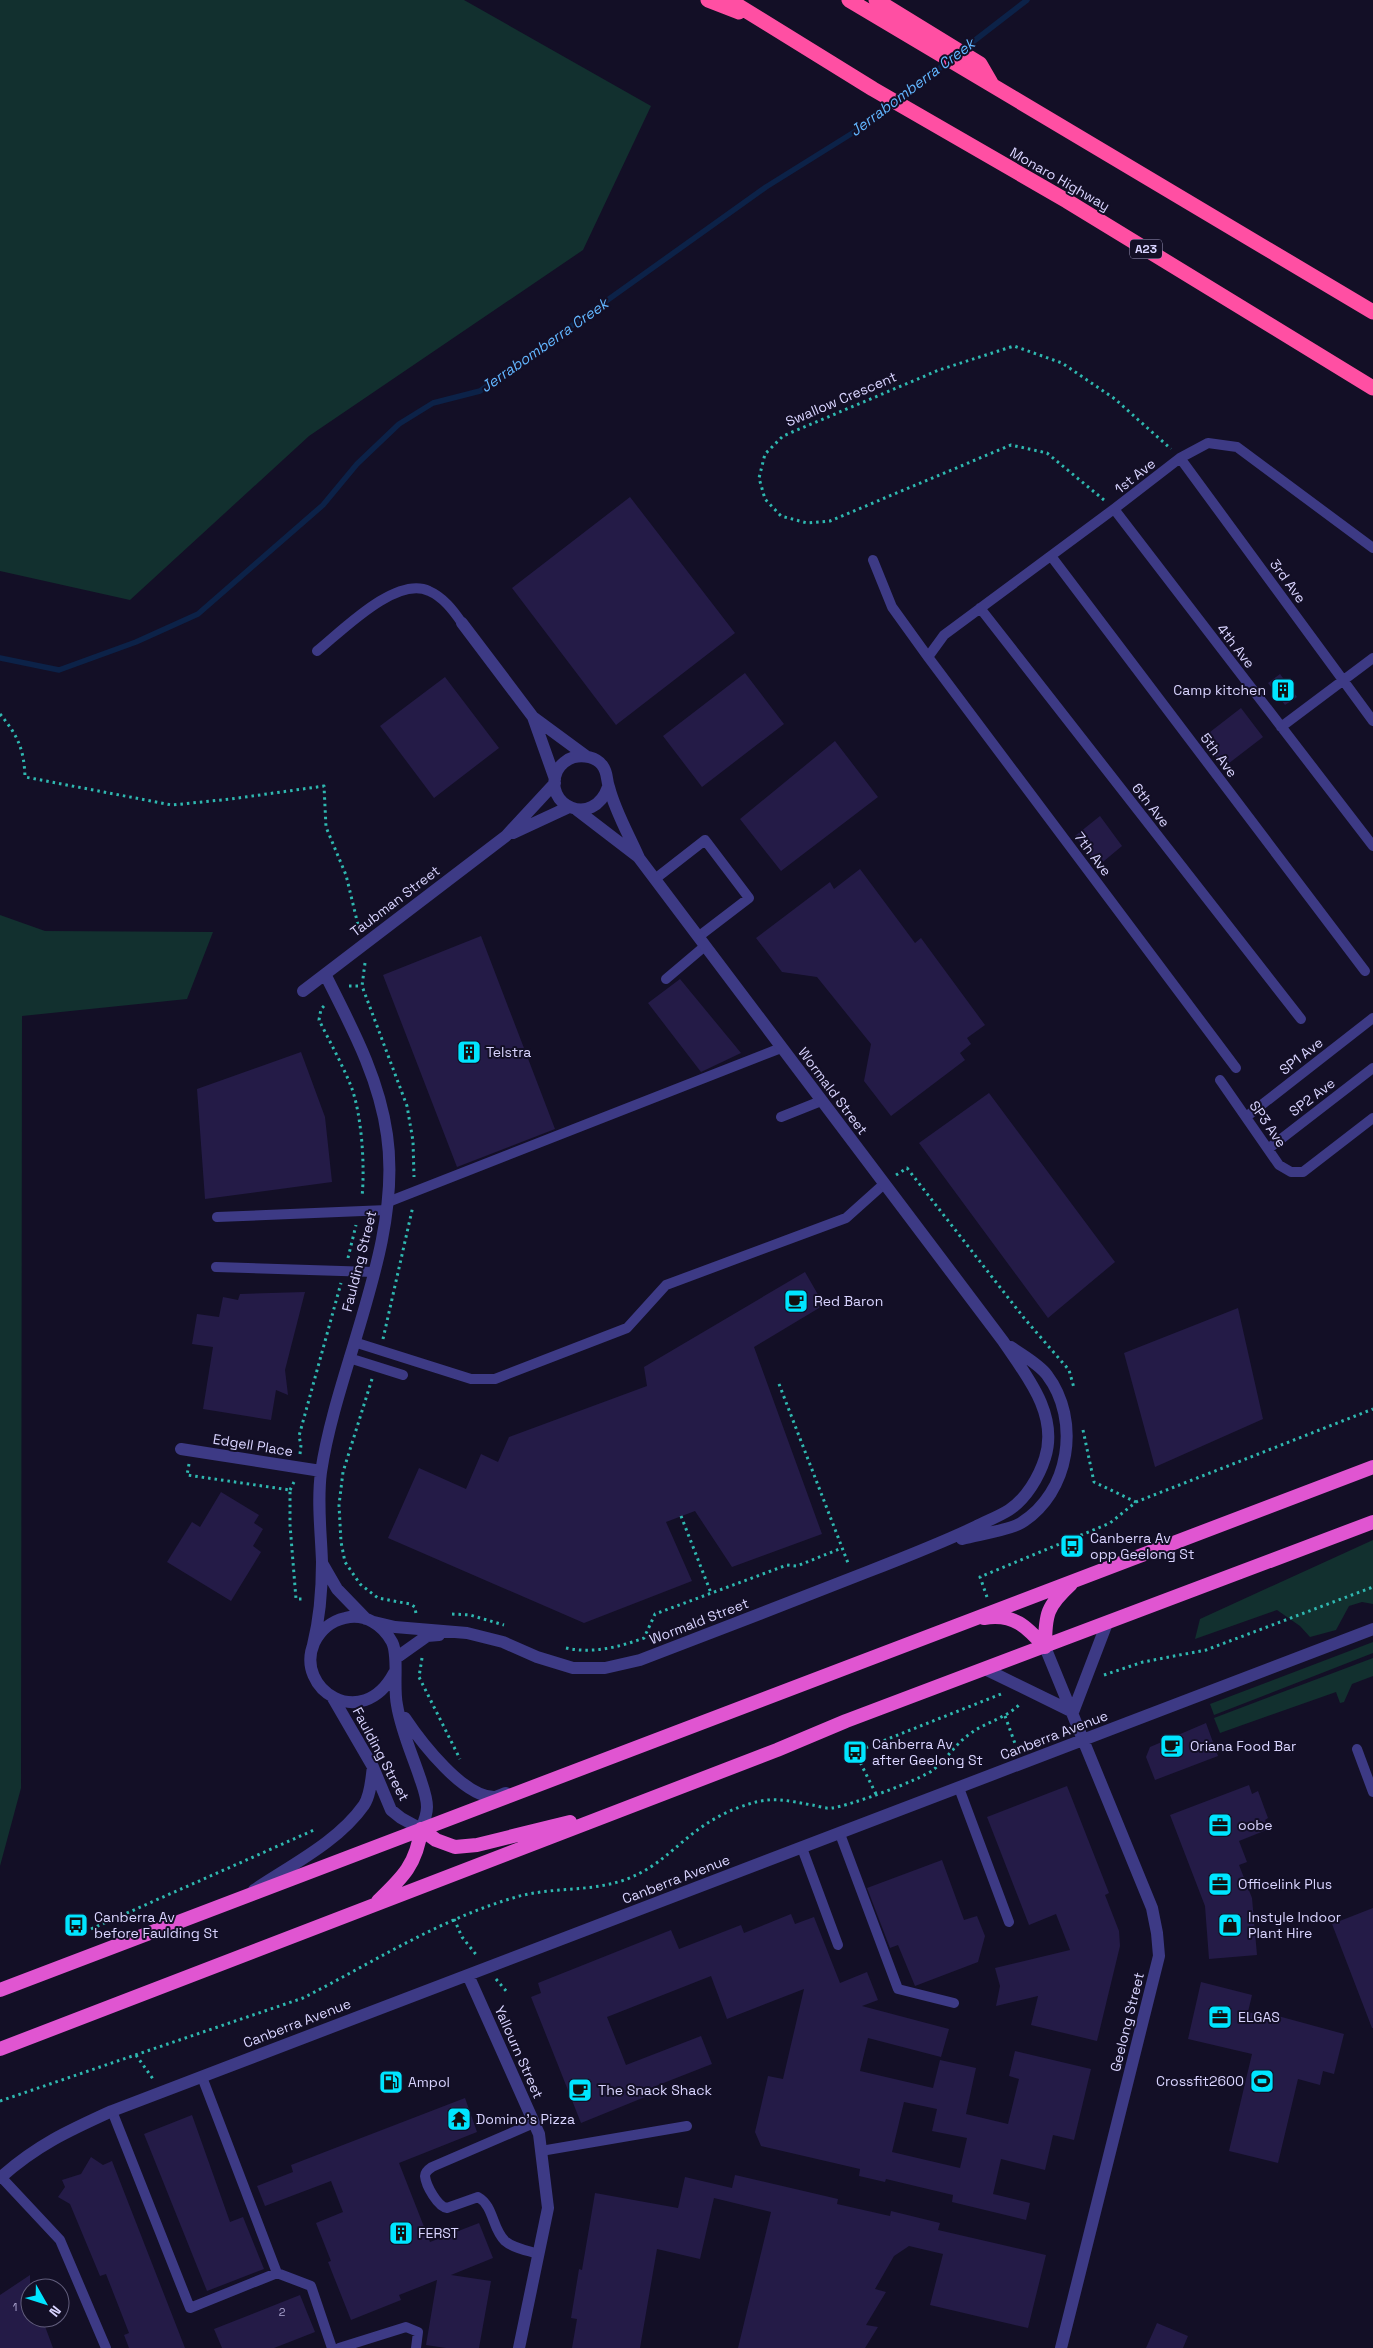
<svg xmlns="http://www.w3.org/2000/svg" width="1373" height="2348" viewBox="0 0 1373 2348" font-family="'Space Grotesk',sans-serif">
<rect width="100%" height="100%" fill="#130f26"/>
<path fill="#12302f" d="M0 0H464L651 106 583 250 309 436 130 600 0 571Z
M0 915 45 931 213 932 187 999 22 1016 21 1788 0 1866Z
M1373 1540V1604L1362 1602 1349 1606 1336 1630 1310 1637 1300 1626 1277 1610 1195 1639 1200 1619Z
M1373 1642V1653L1214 1715 1210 1704Z
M1373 1658V1676L1352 1684 1344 1702 1340 1703 1336 1692 1220 1733 1214 1718Z"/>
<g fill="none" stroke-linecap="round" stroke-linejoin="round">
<path stroke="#0c2248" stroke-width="5.5" d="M961 51 1027 0
M0 658 59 670 136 642 198 614 323 505 357 464 399 424 433 403 480 391 766 187 875 119 950 60"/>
</g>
<path fill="#241b47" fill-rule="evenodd" d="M630 497 735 633 616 725 512 588Z
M745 673 784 724 702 787 663 736Z
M1280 674 1297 697 1285 705 1268 683Z
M445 677 499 748 434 798 380 726Z
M1241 708 1263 737 1224 767 1201 739Z
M835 741 878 797 781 871 740 819Z
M1100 816 1122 846 1098 866 1075 836Z
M860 869 915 943 921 938 985 1025 967 1038 971 1044 960 1053 965 1060 891 1116 864 1081 871 1044 817 977 782 972 756 938 830 882 834 889Z
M481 936 555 1129 457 1167 383 975Z
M680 979 741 1053 701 1072 648 1003Z
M301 1052 325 1117 332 1182 205 1199 197 1089Z
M989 1093 1115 1262 1048 1318 919 1143Z
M805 1272 824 1305 754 1347 822 1534 732 1567 695 1511 666 1522 692 1581 584 1623 388 1538 419 1468 466 1489 481 1454 498 1462 509 1437 647 1386 644 1367Z
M305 1292 285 1370 288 1395 276 1390 271 1420 203 1409 213 1347 192 1344 197 1314 219 1317 223 1297 238 1300 240 1294Z
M1238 1308 1263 1419 1155 1467 1124 1353Z
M221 1492 259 1515 254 1523 263 1529 253 1546 261 1552 231 1601 167 1562 192 1522 200 1527Z
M1206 1723 1218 1756 1155 1780 1146 1757 1150 1747Z
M1249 1785 1252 1794 1258 1791 1268 1818 1265 1820 1269 1829 1239 1841 1247 1862 1239 1865 1252 1898 1257 1955 1209 1959 1205 1906 1170 1815Z
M1067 1786 1109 1893 1105 1895 1119 1931 1120 1946 1097 2041 1031 2025 1038 1996 996 2006 1000 1986 995 1968 1070 1950 1056 1914 1029 1925 987 1817Z
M942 1860 964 1920 977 1916 985 1936 978 1962 915 1986 898 1945 890 1948 867 1888Z
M1373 1908V2028H1372L1332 1924Z
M791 1914 795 1924 814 1917 840 1983 867 1972 878 2000 862 2006 949 2029 941 2057 868 2038 860 2071 933 2088 940 2060 976 2068 966 2114 1008 2124 1019 2079 1009 2076 1015 2051 1091 2069 1074 2140 1053 2135 1045 2170 1001 2159 993 2194 1030 2203 1026 2220 952 2202 953 2195 886 2179 885 2182 859 2176 860 2169 761 2146 755 2132 768 2076 783 2079 804 1989 727 2019 711 1976 607 2017 626 2065 701 2036 712 2064 643 2091 645 2097 581 2123 531 1997 541 1993 538 1983 671 1930 679 1949 741 1925 744 1933ZM904 2102 937 2109 932 2131 967 2138 960 2168 892 2152Z
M1201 1982 1252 1995 1248 2012 1277 2019 1278 2016 1344 2034 1334 2074 1323 2071 1320 2085 1298 2079 1278 2163 1229 2151 1252 2054 1188 2039Z
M465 2098 477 2132 399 2163 430 2242 479 2223 493 2258 451 2275 491 2281 479 2348H446L426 2345 437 2280 399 2295 401 2300 351 2320 328 2262 331 2261 316 2223 343 2212 331 2181 265 2206 257 2186 293 2172 291 2165Z
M192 2115 230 2222 243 2217 264 2269 207 2291 144 2134Z
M91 2157 103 2165 112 2161 185 2348H129L124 2335 129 2333 106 2274 100 2276 70 2204 58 2197 65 2187 62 2180 81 2174Z
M735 2175 838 2199 837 2204 890 2216 891 2211 940 2223 938 2230 1046 2255 1028 2328 930 2305 943 2254 909 2246 894 2256 875 2289 886 2292 866 2325 878 2327 865 2348H738L771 2212 714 2198 700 2259 657 2249 640 2348H572L577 2319 571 2318 579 2269 582 2270 595 2193 678 2208 685 2177 732 2188Z
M30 2275V2318H42L53 2348H0V2295Z
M300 2295 315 2332 274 2348H222L214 2329Z
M1157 2323 1188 2336 1183 2348H1146Z"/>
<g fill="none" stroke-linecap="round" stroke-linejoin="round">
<path stroke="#2fb8b0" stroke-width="3" stroke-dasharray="2.5 4" stroke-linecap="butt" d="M1104 500 1047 453 1011 445 830 521 807 523 781 516 765 499 759 478 765 454 783 436 939 370 1014 346 1062 363 1115 399 1171 449
M0 714C18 736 24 749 25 777L172 805 231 799 324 786 326 827 346 875 359 929
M365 963 362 986 407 1106 413 1141 414 1177
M349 986H362
M324 1006 321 1009 319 1020C330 1042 342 1064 351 1086 362 1115 365 1167 362 1197
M896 1175 907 1168 1024 1318 1069 1370 1074 1388
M348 1258 356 1225
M383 1339 413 1206
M372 1379 343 1472 339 1505 341 1542 345 1562 360 1584 378 1598 410 1604 415 1607 416 1614
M779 1384 848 1563
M1083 1430 1094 1482 1136 1502
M300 1454 301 1445 299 1436 341 1283
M189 1464 187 1475 290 1490V1525L296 1599H305
M290 1490 294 1482
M681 1516 711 1593
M987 1597 980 1577 1110 1523 1136 1502 1373 1409
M452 1614 470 1615 504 1625
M566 1648C593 1654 619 1647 644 1638L655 1614 787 1565 797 1566 842 1548
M422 1658 419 1677 460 1759
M1104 1675 1143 1662 1206 1650 1373 1587
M1005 1716 1017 1749
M876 1794 855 1752 1001 1694
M454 1919 462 1937 478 1957
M91 1929 314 1830
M496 1979 507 1992
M136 2055 153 2079
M0 2101 303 1998C372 1963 438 1920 513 1898 550 1886 590 1893 627 1879 661 1866 677 1843 706 1824 718 1816 735 1808 749 1804 774 1796 788 1801 812 1805 818 1806 826 1809 832 1808 849 1806 920 1780 933 1770 946 1760 954 1746 967 1736 984 1722 1006 1719 1021 1703"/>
<path stroke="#3d3a85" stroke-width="10" d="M1180 458 1373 721
M1114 509 1373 846
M1051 556 1365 971
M873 560 892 607 928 657 1236 1068
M980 608 1301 1019
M317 651C341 632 396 575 429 591 443 597 453 610 462 623
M928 657 944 635 1114 509 1180 458 1208 443 1237 447 1373 548
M1281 727 1373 658
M655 879 705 840 749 898 698 937
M666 979 705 946
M1220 1080 1279 1165 1291 1172H1303L1373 1118
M781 1117 821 1101
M1246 1117 1373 1018
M1268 1149 1373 1068
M388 1202 781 1048
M217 1217 387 1210
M216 1267 373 1272
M354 1342 471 1379H495L627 1328 666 1285 846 1218 884 1184
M349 1358 403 1375
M1357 1749 1373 1792
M959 1788 1009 1922
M840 1834 898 1989 954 2003
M802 1848 838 1945
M202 2077 277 2273 311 2286 332 2348
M112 2111 190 2308 277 2273
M534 2123 432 2167C429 2169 425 2172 425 2176 426 2186 438 2207 447 2208L478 2197C494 2206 492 2229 505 2241 513 2248 528 2251 539 2254
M541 2151 687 2126
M1 2177 60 2240 106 2348
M339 2348 406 2327 418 2332 416 2348"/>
<path stroke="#3d3a85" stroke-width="12" d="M462 623 533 717 555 779
M533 717 586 756
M577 810 637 856
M513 833 569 807
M303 991 506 836 555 783
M181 1449 321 1471
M962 1539C976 1535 1010 1530 1021 1523 1070 1493 1081 1420 1047 1375 1039 1364 1022 1355 1011 1347
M322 1563 337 1589 366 1619
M374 1622 395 1627 467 1633 503 1642 537 1657 573 1668H605L640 1660C716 1631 791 1602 867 1572 903 1558 939 1544 975 1527 986 1521 998 1517 1009 1510 1026 1499 1039 1477 1045 1458 1059 1414 1026 1375 1003 1341L639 858C629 835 615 811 609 787 606 779 608 772 602 765 596 757 584 755 574 757 567 759 560 765 557 771 542 805 593 829 608 787
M313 1645C320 1617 322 1591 322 1562 321 1532 317 1502 321 1472 337 1365 403 1243 387 1135 379 1077 351 1026 325 974
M1045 1647 1152 1908 1157 1933 1159 1956 1061 2348
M396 1658 427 1636 439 1635
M985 1669 1073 1712
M333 1698 373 1767 391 1810 401 1818 421 1829C424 1822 427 1815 427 1807 427 1797 423 1787 420 1778 412 1754 401 1730 397 1705 393 1687 399 1656 392 1642 383 1625 365 1613 345 1618 331 1621 320 1631 314 1643 294 1689 362 1733 394 1673
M1073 1712 1107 1623
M405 1718C421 1742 464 1798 495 1797 499 1796 503 1794 506 1793
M254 1890C291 1865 338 1842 364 1805 371 1794 371 1779 373 1767
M468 1975 539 2134 548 2208 519 2348
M0 2178C37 2145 68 2131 112 2111L1373 1629"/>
<path stroke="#e055d1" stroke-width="14" d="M984 1618C1014 1613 1027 1627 1045 1647
M1045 1647C1045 1614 1047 1606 1071 1584
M421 1829 436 1840 455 1847 477 1845 570 1822
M378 1901C402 1878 417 1864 421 1829
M0 1990 1373 1467
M0 2049 777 1750 846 1721 1373 1522"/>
<path stroke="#ff4fa3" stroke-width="15" d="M708 0 739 12
M729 0 873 89 1067 201 1373 388
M849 0 1373 312
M876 0 980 64 991 83"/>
</g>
<defs>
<g id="building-square" transform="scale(1.25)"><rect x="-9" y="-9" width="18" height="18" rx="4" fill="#00e5ff" stroke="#130f26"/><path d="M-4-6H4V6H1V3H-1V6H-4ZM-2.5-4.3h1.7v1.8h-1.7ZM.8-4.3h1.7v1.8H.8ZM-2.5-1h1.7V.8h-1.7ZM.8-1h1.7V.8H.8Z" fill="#111"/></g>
<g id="cafe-square" transform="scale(1.25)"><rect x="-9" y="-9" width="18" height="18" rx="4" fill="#00e5ff" stroke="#130f26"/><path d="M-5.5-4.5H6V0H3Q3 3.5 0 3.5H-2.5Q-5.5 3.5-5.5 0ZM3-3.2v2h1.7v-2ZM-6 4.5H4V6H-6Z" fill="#111"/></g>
<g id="bus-square" transform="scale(1.25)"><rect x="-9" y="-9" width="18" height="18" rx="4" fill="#00e5ff" stroke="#130f26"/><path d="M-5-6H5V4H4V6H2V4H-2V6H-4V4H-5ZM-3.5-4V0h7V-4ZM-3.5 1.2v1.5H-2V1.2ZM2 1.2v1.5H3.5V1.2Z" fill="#111"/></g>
<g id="office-square" transform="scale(1.25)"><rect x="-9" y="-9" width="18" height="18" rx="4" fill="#00e5ff" stroke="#130f26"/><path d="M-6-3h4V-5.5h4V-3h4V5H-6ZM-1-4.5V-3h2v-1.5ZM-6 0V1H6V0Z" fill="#111"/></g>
<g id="shop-square" transform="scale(1.25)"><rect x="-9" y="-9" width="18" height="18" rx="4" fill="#00e5ff" stroke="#130f26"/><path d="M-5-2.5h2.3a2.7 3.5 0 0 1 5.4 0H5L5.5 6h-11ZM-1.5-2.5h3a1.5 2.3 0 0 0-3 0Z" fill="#111"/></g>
<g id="stadium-square" transform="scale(1.25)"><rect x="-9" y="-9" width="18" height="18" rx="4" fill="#00e5ff" stroke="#130f26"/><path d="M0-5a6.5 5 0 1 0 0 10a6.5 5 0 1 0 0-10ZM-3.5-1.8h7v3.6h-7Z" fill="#111"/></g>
<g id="fuel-square" transform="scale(1.25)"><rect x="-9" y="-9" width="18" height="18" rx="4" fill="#00e5ff" stroke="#130f26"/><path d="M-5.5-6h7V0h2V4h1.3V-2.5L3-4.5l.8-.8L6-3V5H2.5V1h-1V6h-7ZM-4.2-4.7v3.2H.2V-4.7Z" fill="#111"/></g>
<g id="temple-square" transform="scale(1.25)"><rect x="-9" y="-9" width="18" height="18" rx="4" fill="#00e5ff" stroke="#130f26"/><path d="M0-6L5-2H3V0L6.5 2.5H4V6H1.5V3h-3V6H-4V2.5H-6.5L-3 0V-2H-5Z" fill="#111"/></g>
</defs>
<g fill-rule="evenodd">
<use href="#building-square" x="1283" y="690"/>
<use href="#building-square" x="469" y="1052"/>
<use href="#cafe-square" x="796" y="1301"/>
<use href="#bus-square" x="1072" y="1546"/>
<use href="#cafe-square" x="1172" y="1746"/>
<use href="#bus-square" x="855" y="1752"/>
<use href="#office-square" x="1220" y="1825"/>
<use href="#office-square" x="1220" y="1884"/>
<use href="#bus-square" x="76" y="1925"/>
<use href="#shop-square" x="1230" y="1925"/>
<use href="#office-square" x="1220" y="2017"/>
<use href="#stadium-square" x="1262" y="2081"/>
<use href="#fuel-square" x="391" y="2082"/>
<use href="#cafe-square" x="580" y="2090"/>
<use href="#temple-square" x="459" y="2119"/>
<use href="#building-square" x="401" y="2233"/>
</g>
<g text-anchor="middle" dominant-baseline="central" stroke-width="4" stroke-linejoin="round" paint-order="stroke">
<g font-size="11" fill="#aca6d1">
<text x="15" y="2307">1</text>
<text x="282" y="2312">2</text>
</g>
<rect fill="#130f26" stroke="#9e99be" stroke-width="1" x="1130" y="239.5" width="32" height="19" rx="4"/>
<g font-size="12" font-weight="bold" fill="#d9d4ff">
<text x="1146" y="249">A23</text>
</g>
<g font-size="14" fill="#d9d4ff" stroke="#130f26">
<text transform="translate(1060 179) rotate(30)">Monaro Highway</text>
<text transform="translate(841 399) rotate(-23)">Swallow Crescent</text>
<text transform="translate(1135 476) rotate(-38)">1st Ave</text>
<text transform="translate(1288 581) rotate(54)">3rd Ave</text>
<text transform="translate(1236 646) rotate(52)">4th Ave</text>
<text transform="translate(1219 755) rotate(53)">5th Ave</text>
<text transform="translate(1151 805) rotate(52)">6th Ave</text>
<text transform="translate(1093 854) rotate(53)">7th Ave</text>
<text transform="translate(395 901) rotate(-37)">Taubman Street</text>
<text transform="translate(1301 1056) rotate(-38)">SP1 Ave</text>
<text transform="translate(833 1091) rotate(53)">Wormald Street</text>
<text transform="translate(1312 1097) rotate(-37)">SP2 Ave</text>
<text transform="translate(1268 1124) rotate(55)">SP3 Ave</text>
<text transform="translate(359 1261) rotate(-76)">Faulding Street</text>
<text transform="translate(253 1445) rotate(9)">Edgell Place</text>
<text transform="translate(699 1621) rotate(-21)">Wormald Street</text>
<text transform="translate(1054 1735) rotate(-21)">Canberra Avenue</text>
<text transform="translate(381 1754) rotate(62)">Faulding Street</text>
<text transform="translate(676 1879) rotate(-21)">Canberra Avenue</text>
<text transform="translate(1127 2022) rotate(-76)">Geelong Street</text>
<text transform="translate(297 2023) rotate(-21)">Canberra Avenue</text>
<text transform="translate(519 2052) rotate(66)">Yallourn Street</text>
</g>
<g font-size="14" fill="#d9d4ff" stroke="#130f26" text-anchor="start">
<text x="1266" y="690" text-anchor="end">Camp kitchen</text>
<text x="486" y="1052">Telstra</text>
<text x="814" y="1301">Red Baron</text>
<text x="1090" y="1538">Canberra Av<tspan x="1090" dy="16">opp Geelong St</tspan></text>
<text x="872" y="1744">Canberra Av<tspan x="872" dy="16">after Geelong St</tspan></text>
<text x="1190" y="1746">Oriana Food Bar</text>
<text x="1238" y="1825">oobe</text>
<text x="1238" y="1884">Officelink Plus</text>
<text x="94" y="1917">Canberra Av<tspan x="94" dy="16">before Faulding St</tspan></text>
<text x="1248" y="1917">Instyle Indoor<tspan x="1248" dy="16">Plant Hire</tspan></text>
<text x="1238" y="2017">ELGAS</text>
<text x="1244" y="2081" text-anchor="end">Crossfit2600</text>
<text x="408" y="2082">Ampol</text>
<text x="598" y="2090">The Snack Shack</text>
<text x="476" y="2119">Domino's Pizza</text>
<text x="418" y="2233">FERST</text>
</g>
<g font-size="15" font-style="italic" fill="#62b6ff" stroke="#130f26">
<text transform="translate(912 87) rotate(-37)">Jerrabomberra Creek</text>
<text transform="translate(544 345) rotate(-35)">Jerrabomberra Creek</text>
</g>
</g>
<g transform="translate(45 2303) rotate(129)"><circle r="24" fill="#130f26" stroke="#625e7d"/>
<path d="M0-4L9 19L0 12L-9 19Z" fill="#00e5ff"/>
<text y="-8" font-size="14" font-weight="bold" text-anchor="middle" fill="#d9d4ff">N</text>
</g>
</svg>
